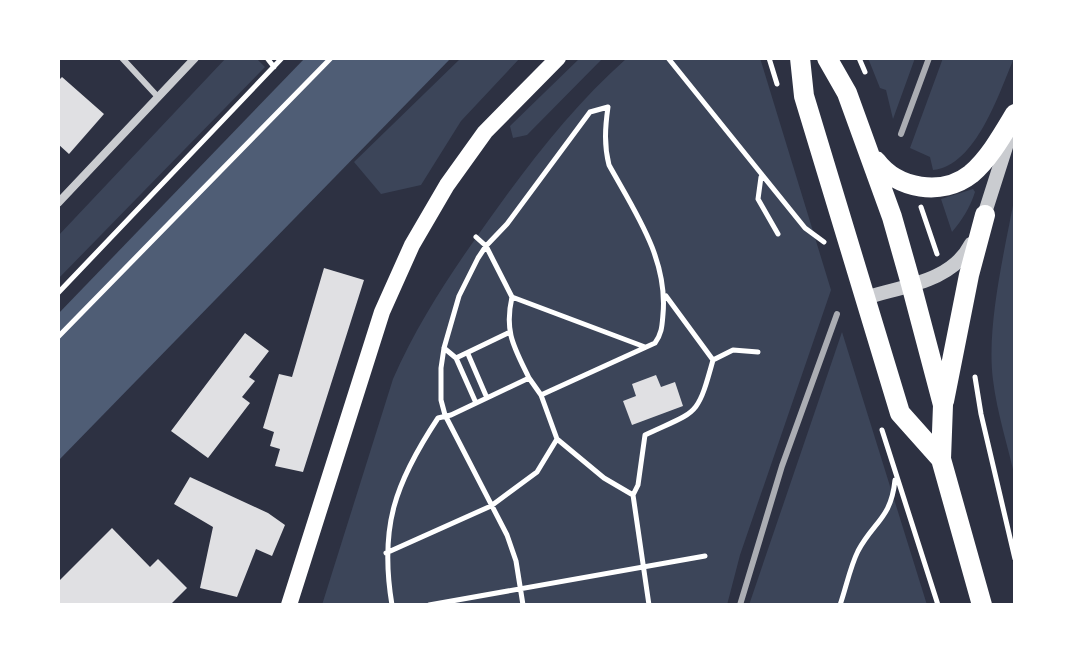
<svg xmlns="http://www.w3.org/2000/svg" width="1073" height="663" viewBox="0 0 1073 663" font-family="Ubuntu,sans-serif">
<rect width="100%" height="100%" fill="#2d3142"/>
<path fill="#3c4559" d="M226 58H256L265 67 58 279V236Z
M461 58H520L461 121 421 185 381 194 354 162Z
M580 58H603L527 135 513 138 510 126Z
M627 58H760L831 290 740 555 727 605H322L393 379C418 322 452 271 488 221 530 162 573 106 627 58Z
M868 58H915L893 119 886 90 880 88Z
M943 58H1014C999 93 976 166 933 170L930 157 910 148Z
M973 189 975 192C970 208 962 220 952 232L941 199Z
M1015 195V478C1008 446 997 413 993 380 986 326 1005 249 1015 195Z
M842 332 927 605H749Z"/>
<path fill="#4f5d75" d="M305 58H451L58 461V314Z"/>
<path fill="#e0e0e3" d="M62 77 104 114 69 154 58 144V81Z
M324 268 364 280 303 472 275 466 280 449 270 446 274 432 263 428 279 374 292 377Z
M245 333 269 351 249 377 255 381 242 397 250 403 208 458 171 431Z
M656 375 661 387 675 382 683 406 632 425 623 401 636 396 632 384Z
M190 477 268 513 285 525 272 556 256 549 237 597 200 588 213 527 174 504Z
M112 528 150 567 158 559 187 588 170 605H58V582Z"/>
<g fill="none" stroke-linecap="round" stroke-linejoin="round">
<path stroke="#fff" stroke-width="5" d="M267 58 274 67
M668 58 805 228 824 242
M769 58 777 84
M859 58 865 72
M761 177 758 199 778 234
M921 207 937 254
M476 237 486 246 512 297 645 347
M58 293 282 58
M666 296 713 360
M512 297C504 332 514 347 529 378
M58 337 331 58
M444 348 456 358 476 403
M468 354 487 398
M456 358 508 333
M975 377 981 414 1015 559
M882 430 938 605
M386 553 491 506 537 472 557 439
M392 605C379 527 395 483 438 418L451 415 529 378 541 395 557 439 604 478 633 495
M429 605 705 556
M523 605 516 561 507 535 445 415 441 400V368L444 348 459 296 478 258 486 246 507 224 590 112 608 107C605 128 604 145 609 165 635 212 668 259 663 314 662 326 662 333 655 343L541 395
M649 605 633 495 638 485 645 435C698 410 697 418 713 360L733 350 758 352
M840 605C846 588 850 567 858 551 874 521 891 519 895 480"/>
<path stroke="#caccd0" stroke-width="6" d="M122 58 158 97"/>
<path stroke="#caccd0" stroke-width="8" d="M58 203 195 58"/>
<path stroke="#caccd0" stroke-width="14" d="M982 222 1011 131
M865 298C902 286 952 282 971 244"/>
<path stroke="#fff" stroke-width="16" d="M289 605 382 312 412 245 447 185 485 132 558 58"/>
<path stroke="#fff" stroke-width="20" d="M800 58 804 96 900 413 941 459
M827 58 847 93 892 217 911 284 943 405 941 459 982 605
M876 161C897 189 942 197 971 174 989 159 1003 134 1015 114
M944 401 969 275 985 215"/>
<path stroke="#abadb3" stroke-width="6" d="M901 134 929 58
M740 605 782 466 837 314"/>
</g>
<rect width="1073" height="663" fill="none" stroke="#ffffff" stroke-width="120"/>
</svg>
